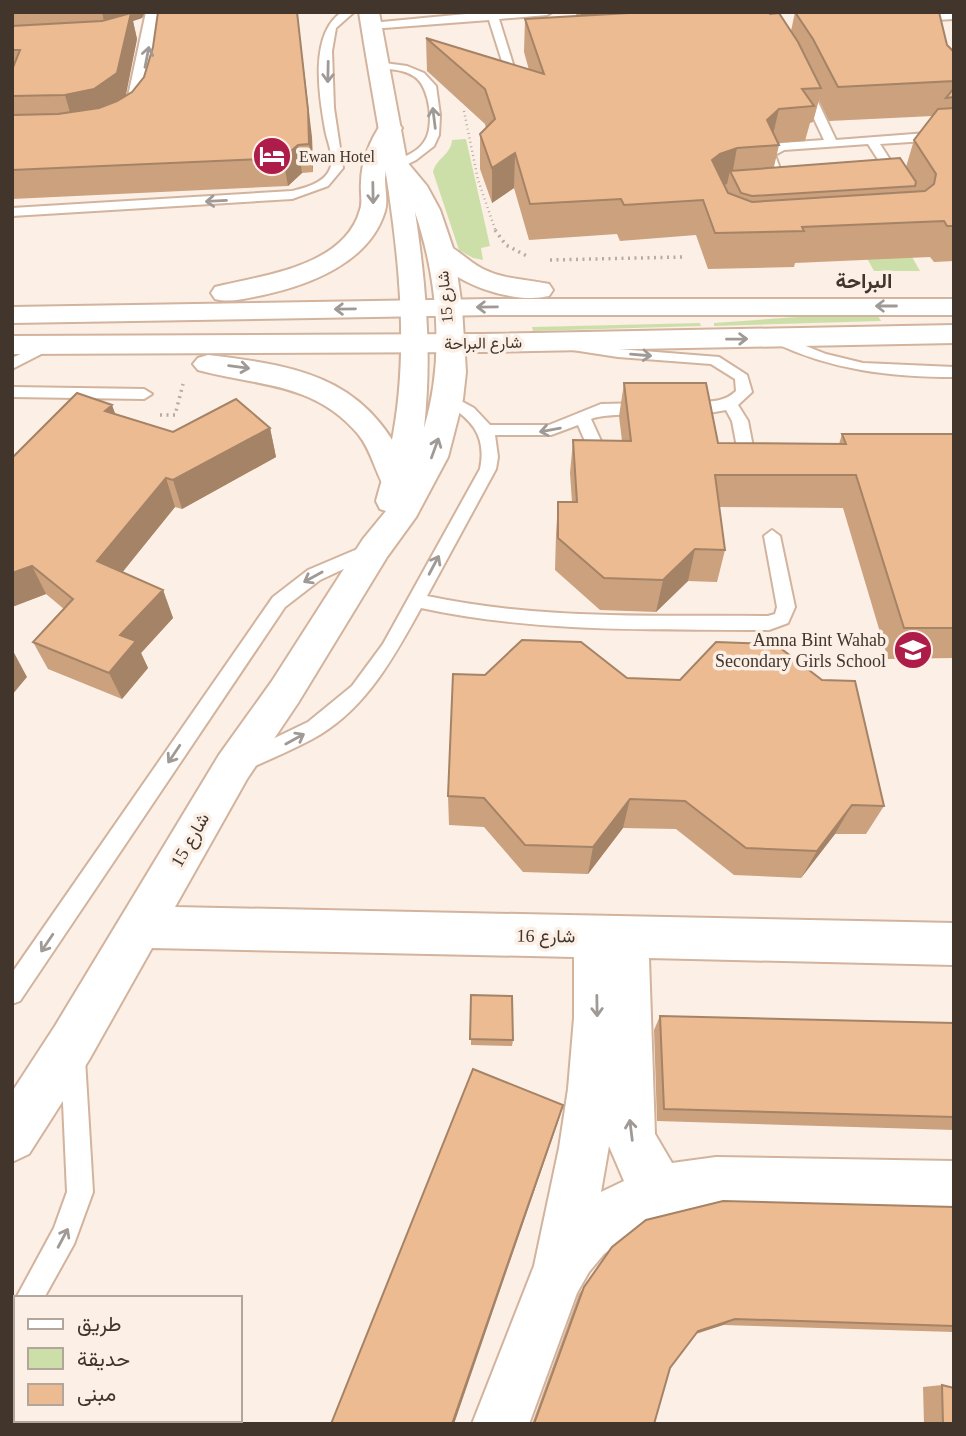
<svg xmlns="http://www.w3.org/2000/svg" width="966" height="1436" viewBox="0 0 966 1436" font-family="'Times New Roman',Vazirmatn,serif">
<rect width="100%" height="100%" fill="#fcefe6"/>
<path fill="#cddfa9" d="M466 139 490 246 481 248 483 260 473 258 459 250 433 172C436 158 451 155 452 140Z
M863 251 911 255 920 271H874Z
M825 315 878 316 881 321 714 326V323Z
M700 323 701 326 533 331 532 327Z"/>
<g fill="none" stroke-linecap="round" stroke-linejoin="round">
<g stroke="#d2b39d" stroke-width="4">
<path id="service" d="M342 12H354L336 28 332 51 334 108 343 168 328 186 292 199 12 216V208L292 191C304 188 322 184 329 171 336 159 327 142 325 129 319 95 309 34 342 12Z
M487 12H552L547 15 499 19 517 77 516 79 507 77 489 20 371 29 366 26 371 23Z
M954 13V19L916 21 911 18 916 15Z
M377 62 407 66 424 73 436 86 440 115 439 135 434 146 416 160 400 168H392V162C403 157 417 153 424 142 435 128 430 87 415 77 403 68 387 70 373 67L372 65Z
M804 82 810 85 836 140 940 132 946 136 940 140 880 144 903 180 897 184 893 183 868 144 784 150 775 155 779 166 777 169H769L762 154 781 143 824 140 798 85Z
M778 335 826 354 863 363 954 367V377C890 377 831 370 773 342V336Z
M50 340 55 341 57 344 55 347 12 369V358Z
M571 342 618 349 719 357 747 375 752 392 738 405 748 421 757 468 755 472 749 473 741 468 732 421 726 410 709 413 679 411 676 408C689 395 717 410 736 391L735 379 711 364 618 357 566 349 564 346Z
M12 387 144 389 152 394 144 399 12 397Z
M448 394 474 408 490 425H549L601 404 647 403 655 408C644 418 608 412 591 419L601 441V466L593 471 585 466V441L578 425 551 435H495L498 457 496 469 427 596C539 620 654 615 768 616L775 614 777 607 764 536 772 530 780 536 795 607 788 623 769 630C652 629 536 633 421 608 395 655 368 705 321 734 298 748 271 758 247 770L240 772 233 770 230 764 233 758 308 722 352 686 383 644 480 469C487 435 471 418 443 402L440 399 443 396Z
M374 542 383 548 380 552 320 580 285 607 20 1001 12 1004V973L273 597 308 570Z
M73 1047 81 1051 85 1059 93 1192 74 1244 44 1298H16L54 1228 67 1192 61 1059 65 1051Z
M16 1308V1339L12 1340V1309Z"/>
</g>
<g stroke="#d2b39d" stroke-width="4">
<path id="minor" d="M146 12H166C162 33 157 87 148 103 127 145 52 139 12 140V126C49 125 101 133 127 101Z
M359 12H379L407 162 427 186 440 210 454 251 462 308 466 372 463 399 448 457 416 517 387 557 298 703 247 779 175 907 954 923V965L649 958 655 1134 672 1163 716 1157 954 1161V1211L716 1207 669 1215 642 1225 604 1254 589 1272 577 1293 529 1424H472L534 1266 559 1148 568 1089 574 1018V957L152 948 89 1060 29 1154 12 1162V1092L55 1026 219 755 272 681 363 539 386 511 380 509 376 501C381 482 387 464 391 445 420 307 380 150 359 12ZM415 212C438 280 445 359 424 428 432 355 426 285 415 212ZM609 1146 624 1181 601 1192Z"/>
</g>
<g stroke="#d2b39d" stroke-width="4">
<path id="tertiary" d="M390 121 398 123 402 128C393 144 386 161 385 179 385 189 388 201 385 211 370 262 310 285 263 295 247 298 231 303 215 299L211 293 215 287C263 275 344 267 360 210 363 202 360 192 361 183 361 162 370 140 382 123Z
M441 243C457 247 468 262 483 269 505 280 526 279 549 284L553 290 549 296C512 305 449 282 428 251L432 245Z
M491 299H954V315H491L12 323V307Z
M954 325V343L482 352 12 354V336L482 334Z
M208 355C310 367 374 381 414 484L409 492 398 495 387 492C375 473 372 451 358 434 314 382 257 386 198 370L193 364 198 358Z"/>
</g>
<path stroke="#b8aba2" stroke-width="2.5" stroke-dasharray="1 3.5" stroke-linecap="butt" d="M464 111 478 180 496 232"/>
<path stroke="#b8aba2" stroke-width="3.5" stroke-dasharray="2 4.5" stroke-linecap="butt" d="M495 230 506 245 527 256
M550 260 682 257
M160 415H175L183 384"/>
<use href="#service" fill="#fff" fill-rule="evenodd"/>
<use href="#minor" fill="#fff" fill-rule="evenodd"/>
<use href="#tertiary" fill="#fff" fill-rule="evenodd"/>
</g>
<path fill="#cba17e" fill-rule="evenodd" d="M12 12H145L142 18 133 21 137 39 125 96 312 137 313 172 302 173 288 186 12 199Z
M575 12H613L607 14 791 31 795 12 947 45 954 52V261L934 262 930 257 795 263 794 267 708 269 696 235 620 241 617 234 529 240 514 188 492 203 480 169V134L486 128 485 124 427 71 426 38 529 70 524 52 525 19 577 16ZM819 100 829 121 933 116 914 140 906 167H774L779 145 778 143 805 141 810 123 813 122Z
M624 383 718 443 839 444 842 434H954V658L888 659 843 508 719 507 725 550 717 582 688 581 656 612 600 610 555 570 556 534 558 502H572L570 473 573 440 622 441 619 416Z
M115 414 173 432 270 428 276 457 182 509 175 507 122 572 163 590 173 618 141 653 148 668 122 699 48 669 33 642 64 609 46 594 12 607V458Z
M627 678 884 806 866 834H835L801 878 734 875 676 829 623 828 588 874 523 872 484 827 449 825 448 796Z
M471 995 513 1040 512 1046 471 1045Z
M660 1016 954 1023V1130L657 1121 654 1030Z
M954 1207V1332L723 1325 696 1334 670 1368 654 1424H532L579 1294 612 1247Z
M942 1385 954 1424H924L923 1387Z"/>
<path fill="#a58366" d="M102 12H145L142 18 133 21 137 39 125 100 73 123 65 95 106 30Z
M297 12 312 137 313 172 309 144Z
M581 12H613L580 24Z
M779 109 771 143 767 120Z
M298 145 302 173 288 186 283 158Z
M737 148 732 175 730 171 727 184 714 189 712 160 720 154Z
M515 153 514 188 492 203V168Z
M112 405 123 434 105 411Z
M270 428 276 457 182 509 173 480Z
M166 478 175 507 109 589 97 561Z
M695 549 688 581 656 612 663 580Z
M32 566 46 594 12 607V573Z
M163 590 173 618 141 653 148 668 122 699 109 673 120 635Z
M12 649 27 677 12 695Z
M630 799 623 828 588 874 593 847Z
M852 805 835 834 801 878 817 851Z
M563 1105 559 1119 454 1424H452Z
M735 1319 723 1325 688 1336 698 1331Z"/>
<path fill="#ecbb92" stroke="#a58366" stroke-width="2" d="M158 12H297L308 110 309 144 298 145 283 158 12 170V115L58 114 99 108 117 101 132 92 144 77 153 47Z
M647 12H769L770 14 779 13 798 42 821 88 802 89 814 106 779 109 767 120 779 145 737 148 720 154 712 160 728 193 752 202 925 191 934 184 936 174 914 140 938 109 954 108V226H947L944 221 802 227 804 231 715 233 703 200 624 205 621 199 530 204 515 153 492 168 480 134 495 119 485 89 426 38 544 74 525 19Z
M795 12H939L947 45 954 52V81L838 87 813 39Z
M131 13 117 73 94 89 65 95 12 96V70L20 50H12V26L102 21Z
M954 88V97L946 98Z
M900 158 916 182 915 186 752 196 741 193 730 171Z
M624 383H706L718 443 846 444 842 434H954V628H904L856 475H715L725 550 695 549 663 580 604 578 558 538V502H577L573 440 631 441Z
M77 393 112 405 105 411 173 432 236 399 270 428 173 480 166 478 97 561 163 590 120 635 136 641 109 673 33 642 73 599 32 566 12 573V458Z
M522 640 581 642 627 678 680 680 716 642 775 644 822 680 855 681 884 806 852 805 817 851 746 848 685 801 630 799 593 847 525 845 484 798 448 796 453 674 485 675Z
M471 995 512 996 513 1040 470 1039Z
M660 1016 954 1023V1117L664 1109Z
M473 1069 563 1105 452 1424H331Z
M723 1201 954 1207V1326L735 1319 698 1331 670 1368 654 1424H534L584 1287 612 1247 646 1220Z
M942 1385 954 1388V1424H943Z"/>
<defs><path id="oneway-shaft" d="M-6 0H5M1.5-3L5.5 0L1.5 3" fill="none" stroke-width="1.6" stroke-linecap="round" stroke-linejoin="round" transform="scale(1.75)"/></defs>
<g stroke="#a09a96">
<use href="#oneway-shaft" transform="translate(147 57) rotate(-79)"/>
<use href="#oneway-shaft" transform="translate(328 72) rotate(91)"/>
<use href="#oneway-shaft" transform="translate(434 118) rotate(-97)"/>
<use href="#oneway-shaft" transform="translate(373 193) rotate(89)"/>
<use href="#oneway-shaft" transform="translate(216 201) rotate(177)"/>
<use href="#oneway-shaft" transform="translate(886 306) rotate(-180)"/>
<use href="#oneway-shaft" transform="translate(487 307) rotate(179)"/>
<use href="#oneway-shaft" transform="translate(345 309) rotate(179)"/>
<use href="#oneway-shaft" transform="translate(737 339) rotate(-1)"/>
<use href="#oneway-shaft" transform="translate(641 355) rotate(5)"/>
<use href="#oneway-shaft" transform="translate(239 367) rotate(7)"/>
<use href="#oneway-shaft" transform="translate(550 430) rotate(170)"/>
<use href="#oneway-shaft" transform="translate(435 448) rotate(-70)"/>
<use href="#oneway-shaft" transform="translate(434 565) rotate(-62)"/>
<use href="#oneway-shaft" transform="translate(313 577) rotate(151)"/>
<use href="#oneway-shaft" transform="translate(295 739) rotate(-29)"/>
<use href="#oneway-shaft" transform="translate(174 754) rotate(124)"/>
<use href="#oneway-shaft" transform="translate(47 943) rotate(124)"/>
<use href="#oneway-shaft" transform="translate(597 1006) rotate(89)"/>
<use href="#oneway-shaft" transform="translate(631 1130) rotate(-97)"/>
<use href="#oneway-shaft" transform="translate(63 1238) rotate(-62)"/>
</g>
<defs>
<g id="hotel-disc" transform="scale(2.0125)"><circle r="9.5" fill="#ae1c49" stroke="#fcefe6"/><path d="M-6-4.5h1.5V1H6V5H4.5V3h-9V5H-6ZM-4 0a1.8 1.8 0 1 1 3.6 0ZM.5 0V-2.5h3Q6-2.5 6 0Z" fill="#fff"/></g>
<g id="school-disc" transform="scale(2.0125)"><circle r="9.5" fill="#ae1c49" stroke="#fcefe6"/><path d="M0-5L7-2L0 1L-7-2ZM-4 1L0 2.5L4 1V4Q0 6-4 4Z" fill="#fff"/></g>
</defs>
<g fill-rule="evenodd">
<use href="#hotel-disc" x="272" y="156"/>
<use href="#school-disc" x="913" y="650"/>
</g>
<g text-anchor="middle" dominant-baseline="central" stroke-width="7" stroke-linejoin="round" paint-order="stroke">
<g font-size="16" fill="#42352c" stroke="#fcefe6" text-anchor="start">
<text x="299" y="156">Ewan Hotel</text>
</g>
<g font-size="16" fill="#42352c" stroke="#fcefe6">
<text transform="translate(445 297) rotate(-95)">شارع 15</text>
<text transform="translate(483 343) rotate(-1)">شارع البراحة</text>
</g>
<g font-size="18" fill="#42352c" stroke="#fcefe6" text-anchor="end">
<text x="886" y="640">Amna Bint Wahab<tspan x="886" dy="21">Secondary Girls School</tspan></text>
</g>
<g font-size="18" fill="#42352c" stroke="#fcefe6">
<text transform="translate(190 840) rotate(-60)">شارع 15</text>
<text transform="translate(546 936) rotate(1)">شارع 16</text>
</g>
<g font-size="21" font-weight="bold" fill="#42352c" stroke="#fcefe6">
<text x="864" y="281">البراحة</text>
</g>
</g>
<rect width="966" height="1436" fill="none" stroke="#42352c" stroke-width="28"/>
<rect x="14" y="1296" width="228" height="126" fill="#fcefe6" stroke="#b2a59c" stroke-width="2"/>
<rect x="28" y="1319" width="35" height="10" fill="#ffffff" stroke="#b2a59c" stroke-width="2"/>
<text x="77" y="1331" font-size="21" fill="#42352c">طريق</text>
<rect x="28" y="1348" width="35" height="21" fill="#cddfa9" stroke="#b2a59c" stroke-width="2"/>
<text x="77" y="1366" font-size="21" fill="#42352c">حديقة</text>
<rect x="28" y="1384" width="35" height="21" fill="#ecbb92" stroke="#b2a59c" stroke-width="2"/>
<text x="77" y="1401" font-size="21" fill="#42352c">مبنى</text>
</svg>
